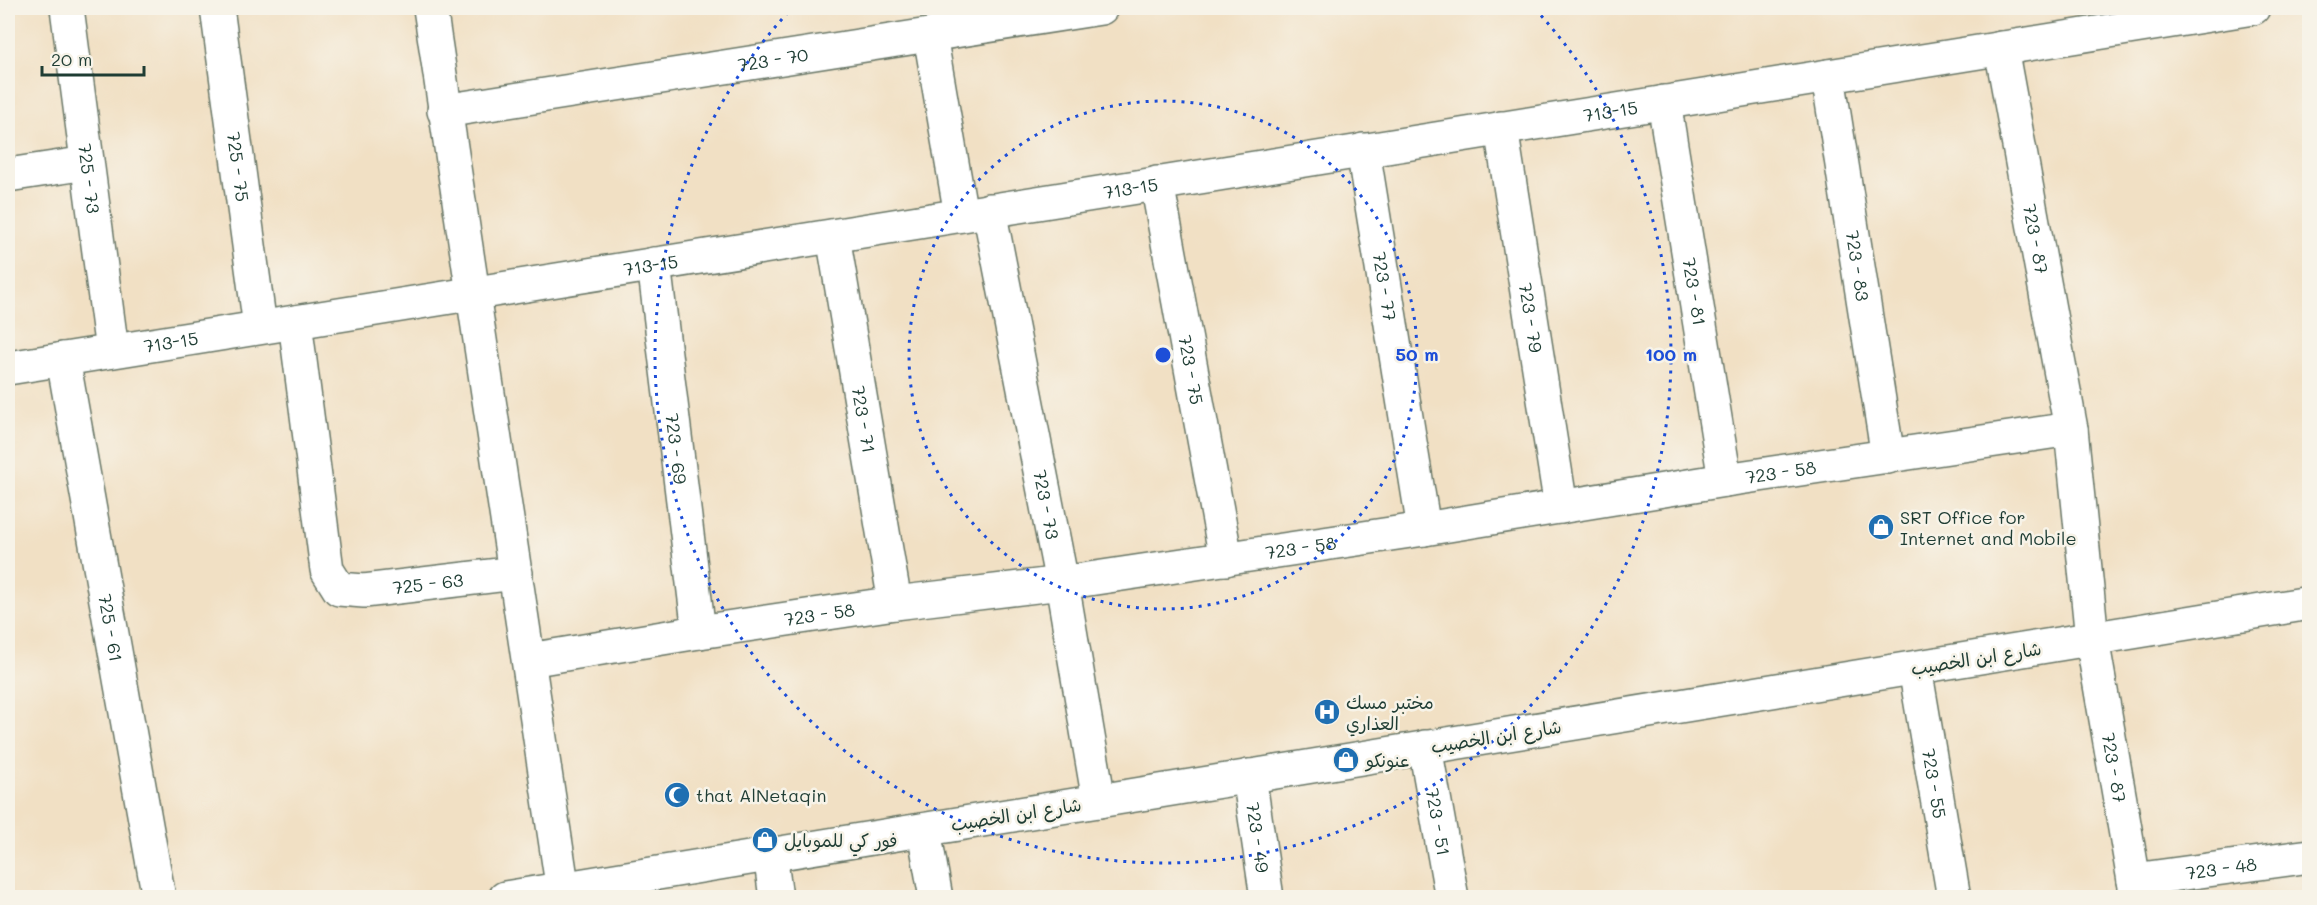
<svg xmlns="http://www.w3.org/2000/svg" width="2317" height="905" viewBox="0 0 2317 905" font-family="Mali,'Playpen Sans Arabic',sans-serif">
<rect width="100%" height="100%" fill="#f7f3e8"/>
<filter id="ink" filterUnits="userSpaceOnUse"><feTurbulence type="fractalNoise" baseFrequency=".0167" numOctaves="2"/><feDisplacementMap in="SourceGraphic" scale="12" xChannelSelector="R" yChannelSelector="G"/><feConvolveMatrix kernelMatrix="1 2 1 2 8 2 1 2 1" color-interpolation-filters="sRGB"/></filter>
<filter id="wash" filterUnits="userSpaceOnUse"><feTurbulence type="fractalNoise" baseFrequency=".008" numOctaves="4" result="noise"/><feDisplacementMap in="SourceGraphic" scale="24" xChannelSelector="R" yChannelSelector="G"/><feGaussianBlur stdDeviation="1.35" result="paint"/><feColorMatrix in="noise" values="0 0 0 0 0 0 0 0 0 0 0 0 0 0 0 0 0 1.4 0 .05"/><feComposite in="paint" operator="in"/></filter>
<g filter="url(#wash)">
<rect width="100%" height="100%" fill="#f1e0c4"/>
</g>
<g filter="url(#ink)">
<g fill="none" stroke-linecap="round" stroke-linejoin="round">
<g stroke="#687666" stroke-width="36">
<g id="minor">
<path id="s1" d="M67 8 112 351"/>
<path id="s2" d="M217 8 260 327"/>
<path d="M430 8 564 898"/>
<path d="M930 35 961 215"/>
<path id="s3" d="M2001 48 2071 429 2092 639 2137 898"/>
<path id="s4" d="M1828 76 1888 457"/>
<path id="s5" d="M1664 102 1725 480"/>
<path id="s6" d="M444 111 1101 8"/>
<path id="s7" d="M1501 128 1561 507"/>
<path id="s8" d="M1363 150 1424 529"/>
<path d="M8 175 87 163"/>
<path id="s9" d="M1157 183 1226 559"/>
<path id="s10" d="M989 210 1062 583 1099 801"/>
<path id="s11" d="M833 236 895 603"/>
<path id="s12" d="M654 264 699 632"/>
<path id="s13" d="M295 322 327 570 339 589 364 591 516 573"/>
<path id="s14" d="M63 359 159 898"/>
<path id="s15" d="M8 368 2253 8"/>
<path id="s16" d="M529 660 699 632 895 603 1062 583 1424 529 1725 480 2071 429"/>
<path id="s17" d="M1915 668 1954 898"/>
<path id="s18" d="M1425 747 1452 898"/>
<path id="s19" d="M1249 776 1267 898"/>
<path d="M924 830 936 898"/>
<path d="M770 854 776 898"/>
<path id="s20" d="M2134 880 2310 856"/>
</g>
</g>
<g stroke="#687666" stroke-width="36">
<path id="tertiary" d="M505 898 2310 603"/>
</g>
<use href="#minor" stroke="#fff" stroke-width="33"/>
<use href="#tertiary" stroke="#fff" stroke-width="33"/>
</g>
</g>
<g fill="none" stroke="#1d4ed8" stroke-width="3" stroke-dasharray="3 6">
<circle cx="1163" cy="355" r="254"/>
<path d="M1535 9A508 508 0 1 1 791 9"/>
</g>
<defs>
<g id="shop-disc" transform="scale(1.35)"><circle r="9.5" fill="#1f6fb2" stroke="#f7f3e8"/><path d="M-5-2.5h2.3a2.7 3.5 0 0 1 5.4 0H5L5.5 6h-11ZM-1.5-2.5h3a1.5 2.3 0 0 0-3 0Z" fill="#fff"/></g>
<g id="hospital-disc" transform="scale(1.35)"><circle r="9.5" fill="#1f6fb2" stroke="#f7f3e8"/><path d="M-5-5h3v3.5h4V-5h3V5h-3V1.5h-4V5h-3Z" fill="#fff"/></g>
<g id="mosque-disc" transform="scale(1.35)"><circle r="9.5" fill="#1f6fb2" stroke="#f7f3e8"/><path d="M3.5-4.9A6 6 0 1 0 3.5 4.9A5 5 0 1 1 3.5-4.9Z" fill="#fff"/></g>
</defs>
<g fill-rule="evenodd">
<use href="#shop-disc" x="1881" y="527"/>
<use href="#hospital-disc" x="1327" y="712"/>
<use href="#shop-disc" x="1346" y="760"/>
<use href="#mosque-disc" x="677" y="795"/>
<use href="#shop-disc" x="765" y="840"/>
</g>
<g text-anchor="middle" dominant-baseline="central" stroke-width="5" stroke-linejoin="round" paint-order="stroke">
<g font-size="18" fill="#1f3d34" stroke="#f7f3e8">
<text stroke="none"><textPath href="#s6" startOffset="333">723 - 70</textPath></text>
<text stroke="none"><textPath href="#s15" startOffset="1623">713-15</textPath></text>
<text stroke="none"><textPath href="#s2" startOffset="160">725 - 75</textPath></text>
<text stroke="none"><textPath href="#s1" startOffset="172">725 - 73</textPath></text>
<text stroke="none"><textPath href="#s15" startOffset="1137">713-15</textPath></text>
<text stroke="none"><textPath href="#s3" startOffset="194">723 - 87</textPath></text>
<text stroke="none"><textPath href="#s15" startOffset="651">713-15</textPath></text>
<text stroke="none"><textPath href="#s4" startOffset="192">723 - 83</textPath></text>
<text stroke="none"><textPath href="#s8" startOffset="138">723 - 77</textPath></text>
<text stroke="none"><textPath href="#s5" startOffset="192">723 - 81</textPath></text>
<text stroke="none"><textPath href="#s7" startOffset="192">723 - 79</textPath></text>
<text stroke="none"><textPath href="#s15" startOffset="165">713-15</textPath></text>
<text stroke="none"><textPath href="#s9" startOffset="190">723 - 75</textPath></text>
<text stroke="none"><textPath href="#s11" startOffset="186">723 - 71</textPath></text>
<text stroke="none"><textPath href="#s12" startOffset="186">723 - 69</textPath></text>
<text stroke="none"><textPath href="#s16" startOffset="1266">723 - 58</textPath></text>
<text stroke="none"><textPath href="#s10" startOffset="300">723 - 73</textPath></text>
<text stroke="none"><textPath href="#s16" startOffset="780">723 - 58</textPath></text>
<text stroke="none"><textPath href="#s13" startOffset="362">725 - 63</textPath></text>
<text stroke="none"><textPath href="#s16" startOffset="294">723 - 58</textPath></text>
<text stroke="none"><textPath href="#s14" startOffset="273">725 - 61</textPath></text>
<text transform="translate(1976 658) rotate(-9)">شارع ابن الخصيب</text>
<text transform="translate(1496 736) rotate(-9)">شارع ابن الخصيب</text>
<text stroke="none"><textPath href="#s3" startOffset="729">723 - 87</textPath></text>
<text stroke="none"><textPath href="#s17" startOffset="117">723 - 55</textPath></text>
<text transform="translate(1016 814) rotate(-9)">شارع ابن الخصيب</text>
<text stroke="none"><textPath href="#s18" startOffset="76">723 - 51</textPath></text>
<text stroke="none"><textPath href="#s19" startOffset="62">723 - 49</textPath></text>
<text stroke="none"><textPath href="#s20" startOffset="88">723 - 48</textPath></text>
</g>
<g font-size="18" fill="#1f3d34" stroke="#f7f3e8" text-anchor="start">
<text x="1900" y="517">SRT Office for<tspan x="1900" dy="21">Internet and Mobile</tspan></text>
<text x="1346" y="702">مختبر مسك<tspan x="1346" dy="21">العذاري</tspan></text>
<text x="1366" y="760">عنونكو</text>
<text x="696" y="795">that AlNetaqin</text>
<text x="784" y="840">فور كي للموبايل</text>
</g>
</g>
<circle cx="1163" cy="355" r="9" fill="#1d4ed8" stroke="#f7f3e8" stroke-width="3"/>
<g font-size="18" text-anchor="middle" font-weight="bold" fill="#1d4ed8" stroke="#f7f3e8" stroke-width="5" stroke-linejoin="round" paint-order="stroke">
<text x="1417" y="361">50 m</text>
<text x="1671" y="361">100 m</text>
</g>
<rect width="2317" height="905" fill="none" stroke="#f7f3e8" stroke-width="30"/>
<path d="M42 66v9h102v-9" fill="none" stroke="#1f3d34" stroke-width="3"/>
<text x="51" y="66" font-size="18" fill="#1f3d34" stroke="#f7f3e8" stroke-width="4.5" paint-order="stroke">20 m</text>
</svg>
